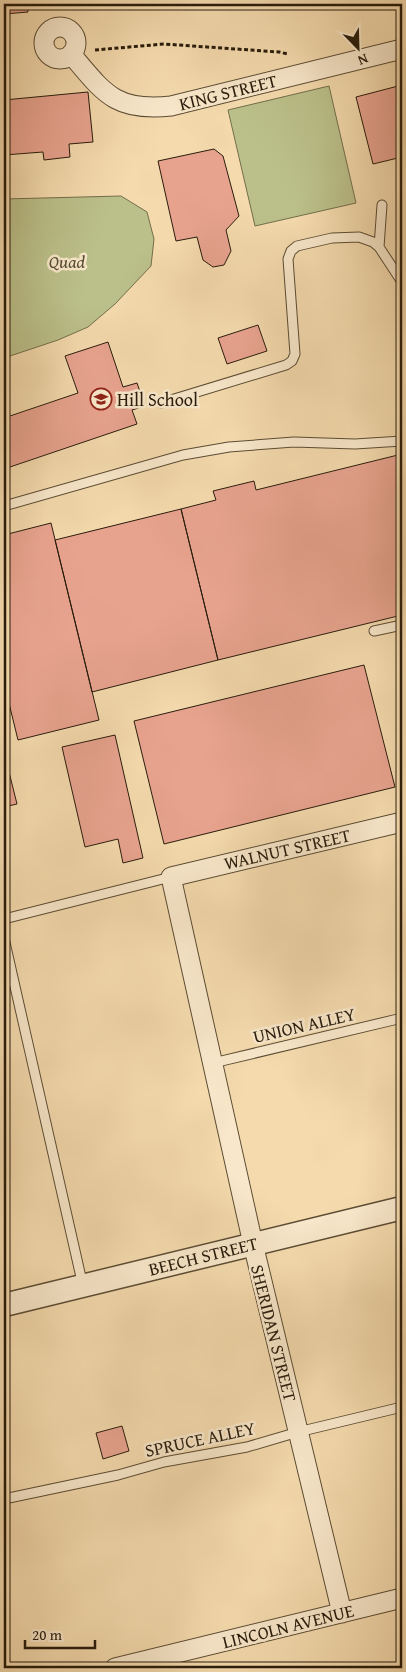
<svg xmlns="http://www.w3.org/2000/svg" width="406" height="1672" viewBox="0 0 406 1672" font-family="'Gentium Book Plus',serif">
<rect width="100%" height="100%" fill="#f4daad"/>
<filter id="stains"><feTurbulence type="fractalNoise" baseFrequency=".004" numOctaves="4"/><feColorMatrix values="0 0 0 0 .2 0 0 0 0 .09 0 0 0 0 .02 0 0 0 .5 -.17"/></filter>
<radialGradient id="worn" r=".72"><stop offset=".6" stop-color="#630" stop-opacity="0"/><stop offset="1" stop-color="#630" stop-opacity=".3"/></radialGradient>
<path fill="#bbc08a" stroke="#726e4b" d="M329 86 356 203 255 226 228 110Z
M121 196 147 212 154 239 151 266 115 304 88 327 58 340 4 358V199Z"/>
<path fill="#e8a38f" stroke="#291c0c" d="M4 4H27L28 12 4 14Z
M402 85V157L373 164 356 97Z
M88 92 93 142 69 144 70 157 44 160 43 152 4 155V100Z
M214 149 223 156 239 216 226 230 231 251 224 265 213 267 203 260 197 237 176 241 158 161Z
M258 325 267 351 227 364 218 338Z
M108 342 123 387 137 383 145 406 132 410 137 424 4 469V418L78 393 65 356Z
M402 454V615L218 660 181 509 216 500 213 491 254 481 256 490Z
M181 509 218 660 92 692 55 540Z
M51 523 99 720 18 740 4 683V535Z
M364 665 395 787 164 844 134 721Z
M115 735 143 858 123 863 118 839 85 847 62 747Z
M4 752 17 804 4 807Z
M122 1426 129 1451 103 1459 96 1433Z"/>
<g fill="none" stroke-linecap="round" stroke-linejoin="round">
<g stroke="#5c4c34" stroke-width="11">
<path id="service" d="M379 247 382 205
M161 403 286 365 292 361 295 354 288 259 291 251 297 246 332 238 359 237 373 242 379 247 402 282
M4 506 183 455 229 447 294 442 355 444 402 441
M374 631 402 625
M4 919 171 877
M4 938 83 1286
M213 1063 402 1018
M4 1499 118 1475 164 1462 247 1447 298 1432 402 1407"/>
</g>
<g stroke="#5c4c34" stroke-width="21">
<path id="minor" d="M44 43a16 16 0 1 1 32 0a16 16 0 1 1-32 0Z
M71 54C104 93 115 112 171 106L402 49
M342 1613 253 1244 171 877 402 822
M115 1668 402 1598"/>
</g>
<g stroke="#5c4c34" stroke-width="25">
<path id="tertiary" d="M4 1305 402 1208"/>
</g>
<path stroke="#291c0c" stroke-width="3" stroke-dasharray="4 2.5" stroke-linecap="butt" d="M95 50 164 44 279 52 288 54"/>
<use href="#service" stroke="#f8e7ca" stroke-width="9"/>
<use href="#minor" stroke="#f8e7ca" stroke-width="19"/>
<use href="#tertiary" stroke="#f8e7ca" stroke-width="22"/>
</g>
<defs>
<g id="school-ring" transform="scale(1.125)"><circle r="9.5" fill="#f8e7ca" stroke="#8f2418" stroke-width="1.5"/><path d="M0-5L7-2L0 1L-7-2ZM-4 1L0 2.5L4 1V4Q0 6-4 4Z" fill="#8f2418"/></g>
</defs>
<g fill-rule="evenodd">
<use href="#school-ring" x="101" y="399"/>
</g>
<g text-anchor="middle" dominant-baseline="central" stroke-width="5" stroke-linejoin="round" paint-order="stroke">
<g font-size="18" fill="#291c0c" stroke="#f8e7ca">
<text transform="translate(228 92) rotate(-14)">KING STREET</text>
<text transform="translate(287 849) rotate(-13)">WALNUT STREET</text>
<text transform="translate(304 1025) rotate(-13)">UNION ALLEY</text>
<text transform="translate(203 1256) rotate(-14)">BEECH STREET</text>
<text transform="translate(274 1333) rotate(76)">SHERIDAN STREET</text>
<text transform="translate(200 1439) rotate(-12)">SPRUCE ALLEY</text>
<text transform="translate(288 1626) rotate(-14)">LINCOLN AVENUE</text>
</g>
<g font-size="18" font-style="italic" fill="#554d32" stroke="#f8e7ca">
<text x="67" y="261">Quad</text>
</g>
<g font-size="18" fill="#291c0c" stroke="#f8e7ca" text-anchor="start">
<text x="117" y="399">Hill School</text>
</g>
</g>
<rect width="406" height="1672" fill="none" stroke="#f4daad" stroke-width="20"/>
<rect x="5" y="5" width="396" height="1662" fill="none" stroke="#291c0c" stroke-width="2.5"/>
<rect x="10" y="10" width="386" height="1652" fill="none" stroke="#291c0c"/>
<g transform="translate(358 48) rotate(157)" stroke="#f8e7ca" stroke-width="4" paint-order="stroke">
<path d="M0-4L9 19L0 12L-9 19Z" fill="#291c0c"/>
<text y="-8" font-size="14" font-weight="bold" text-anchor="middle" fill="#291c0c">N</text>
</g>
<path d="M25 1640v8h70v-8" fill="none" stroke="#291c0c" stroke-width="2.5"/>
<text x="32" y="1640" font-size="15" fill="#291c0c" stroke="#f8e7ca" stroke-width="4" paint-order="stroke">20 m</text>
<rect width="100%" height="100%" filter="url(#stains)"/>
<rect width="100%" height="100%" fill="url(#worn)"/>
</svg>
